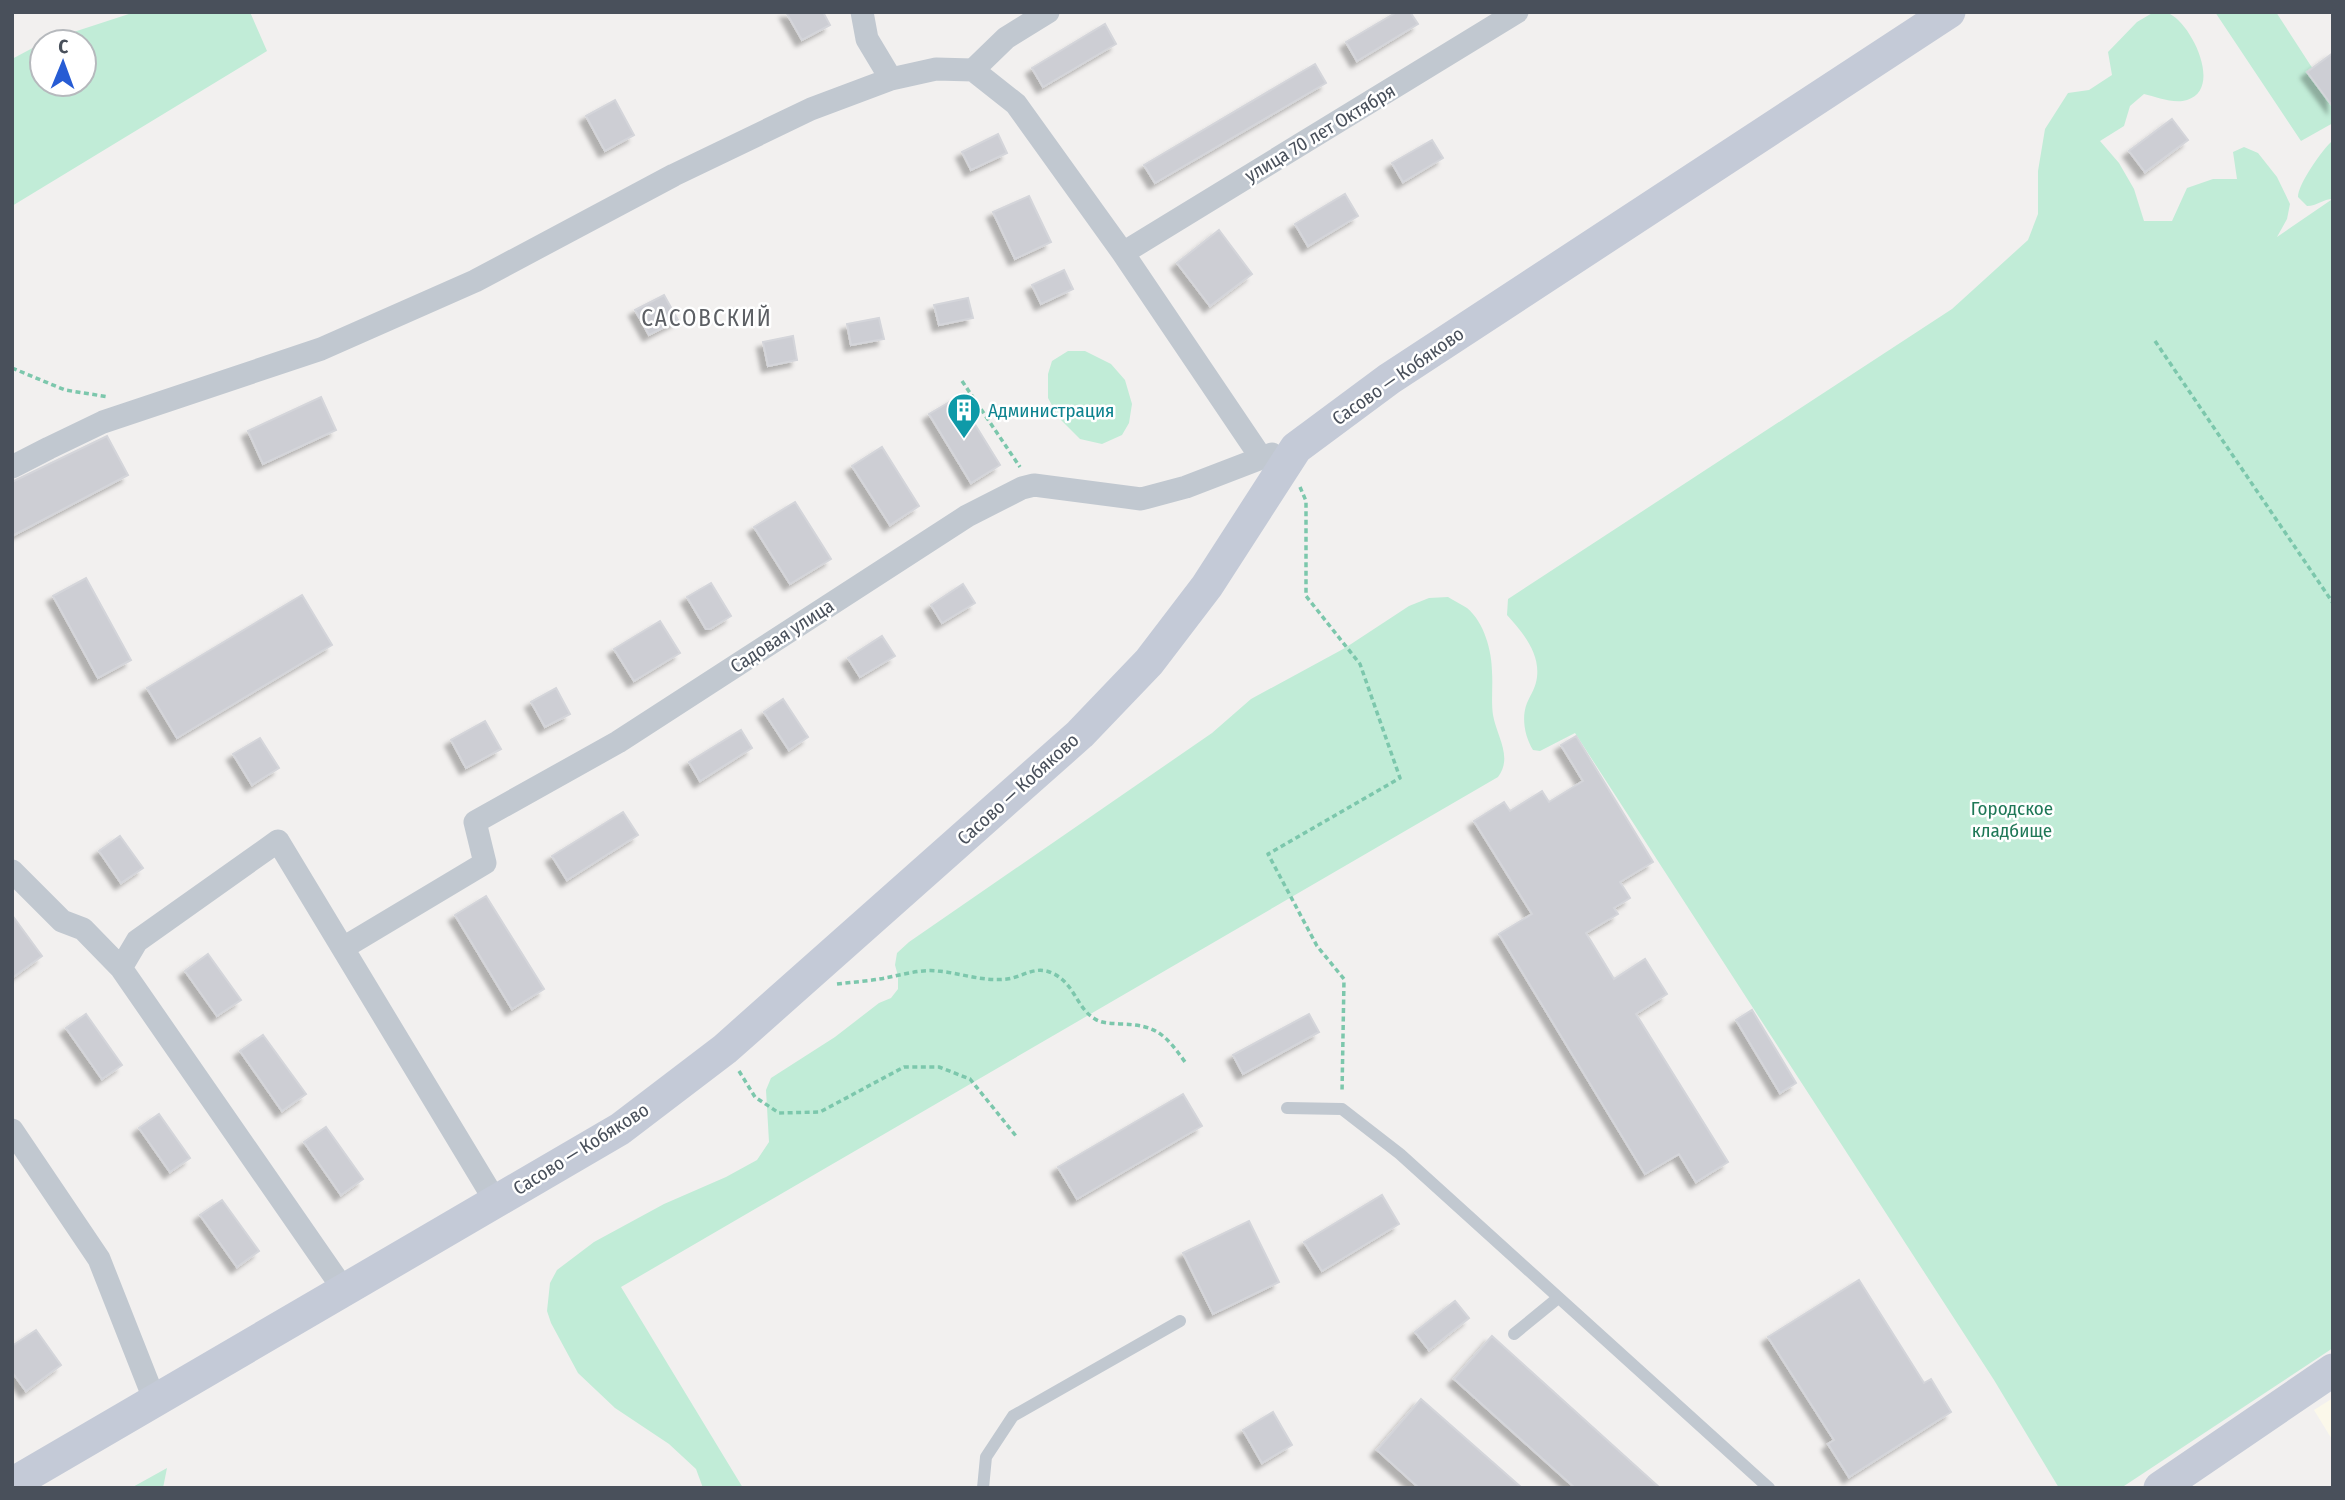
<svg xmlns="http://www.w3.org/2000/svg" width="2345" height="1500" viewBox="0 0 2345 1500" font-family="'Fira Sans Condensed',sans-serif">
<defs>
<filter id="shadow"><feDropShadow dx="-6" dy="6" stdDeviation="2" flood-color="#0004"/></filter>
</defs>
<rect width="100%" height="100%" fill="#f2f0ef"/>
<path fill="#fbf8ea" d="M2333 1398V1441L2314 1410Z"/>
<path fill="#c1ecd7" d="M135 12H250L267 51 12 206V59L42 43V84H84V42H43Z
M2154 12C2160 12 2165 11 2170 14 2192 25 2223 89 2187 100 2174 104 2156 97 2144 94L2130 106 2124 126 2100 141 2119 163 2134 189 2144 221H2172L2187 188 2213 179H2237L2233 152 2244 147 2258 153 2277 177 2290 204 2287 219 2277 237 2331 200 2333 203V1348L2121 1488H2059L1994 1380 1575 733 1540 751 1533 750C1525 737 1521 718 1527 703 1531 694 1536 687 1537 677 1540 652 1522 632 1507 615L1508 599 1952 309 2028 240 2038 214V171L2045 129 2068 93 2089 90 2112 75 2108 52 2137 22Z
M2215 12H2276L2333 100V123L2301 141Z
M2333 140V199C2323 199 2317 206 2307 206L2298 197C2298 184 2322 150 2333 140Z
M1068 351H1085L1111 364 1125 380 1132 404 1129 423 1122 435 1102 444 1080 439 1059 418 1048 398V374L1052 361Z
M1448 597C1454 601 1461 604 1467 608 1484 622 1492 651 1492 672 1493 686 1491 701 1493 715 1497 737 1513 757 1498 777L621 1287 743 1488H703L696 1469 669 1444 615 1408 578 1373 551 1323 547 1311 550 1283 557 1270 594 1242 664 1204 726 1177 757 1160 769 1142 766 1090 771 1078 835 1037 879 1003 891 998 898 989V976L895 965 897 953 909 942 1212 733 1251 699 1345 648 1409 606 1429 598Z
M167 1468 163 1488H131Z"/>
<path fill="#cdced4" stroke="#d4d5da" stroke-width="2" filter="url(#shadow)" d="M786 12H823L830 25 802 40Z
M1397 12H1410L1418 24 1357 61 1346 42Z
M1105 24 1116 44 1043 87 1032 68Z
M2333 53V107L2307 72Z
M1315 64 1326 83 1155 183 1144 165Z
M615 100 634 135 605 151 586 116Z
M2172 119 2188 140 2145 172 2129 151Z
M998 134 1007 153 971 170 962 152Z
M1432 140 1443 158 1403 182 1392 163Z
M1345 194 1358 216 1308 246 1295 224Z
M1029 196 1051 242 1015 259 993 212Z
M1219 230 1252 274 1210 306 1177 263Z
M1064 270 1073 289 1041 304 1032 285Z
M664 295 678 320 649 335 635 310Z
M968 298 973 318 939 325 934 305Z
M879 318 884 339 851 345 847 324Z
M793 336 797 360 768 366 763 342Z
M321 397 336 430 263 464 248 431Z
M958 397 1000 465 971 483 929 414Z
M107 436 128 475 12 536V482Z
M882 447 919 506 890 525 852 466Z
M795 502 831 559 790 584 754 527Z
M86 578 131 660 98 678 53 596Z
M711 583 731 616 710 629H706L687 597Z
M963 584 975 603 942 623 931 605Z
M302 595 332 645 177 738 147 688Z
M660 621 680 653 634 681 614 649Z
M882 636 895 656 860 677 848 658Z
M556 688 570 714 545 727 531 702Z
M783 699 808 737 789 750 764 712Z
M485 721 501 749 466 768 451 740Z
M741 730 752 748 700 781 689 762Z
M1576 736 1653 862 1620 882 1630 898 1614 908 1618 914 1586 933 1614 979 1645 959 1667 994 1636 1014 1728 1162 1696 1182 1679 1154 1645 1174 1499 934 1532 914 1474 821 1504 802 1510 811 1542 791 1549 802 1583 781 1561 745Z
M260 738 279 768 252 785 233 754Z
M623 812 638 835 567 880 552 856Z
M120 836 143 868 121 883 99 851Z
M486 896 544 989 512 1009 455 915Z
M12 915 42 956 12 978Z
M208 954 241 1000 217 1016 185 971Z
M1752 1010 1796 1083 1780 1093 1736 1020Z
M86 1014 122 1065 102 1079 66 1028Z
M1309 1014 1319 1032 1243 1074 1233 1055Z
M263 1035 306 1094 282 1111 240 1051Z
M1183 1094 1202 1126 1077 1199 1058 1167Z
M159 1114 190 1158 170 1172 139 1128Z
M326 1127 363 1179 341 1195 304 1142Z
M1382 1195 1399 1224 1322 1271 1304 1242Z
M222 1200 259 1251 237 1267 200 1215Z
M1249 1221 1279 1282 1213 1314 1183 1253Z
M1859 1280 1924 1383 1931 1379 1951 1412 1849 1477 1828 1444 1834 1440 1768 1337Z
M1455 1301 1469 1318 1429 1350 1415 1332Z
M36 1330 61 1365 26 1391 12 1372V1346Z
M1492 1336 1660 1488H1575L1454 1379Z
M1421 1399 1522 1488H1419L1377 1450Z
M1273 1412 1292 1445 1262 1463 1243 1430Z"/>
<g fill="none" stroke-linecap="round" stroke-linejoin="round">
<path stroke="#7cc7ac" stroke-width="3.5" stroke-dasharray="5 3.5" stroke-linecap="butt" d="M2155 341 2333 603
M12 368 65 390 109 397
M962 381 1020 467
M1300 487 1306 501V596L1360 664 1400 778 1268 854 1317 946 1344 979 1342 1093
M837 984C853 982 870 981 885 978 902 975 920 969 938 971 960 973 984 982 1007 979 1023 977 1035 965 1052 973 1075 983 1076 1008 1095 1019 1103 1024 1112 1023 1121 1024 1156 1025 1165 1034 1185 1062
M739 1071 755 1097 779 1113 820 1112 904 1067H939L970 1079 1016 1136"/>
<path stroke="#c1c8d0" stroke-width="12" d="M1287 1108 1342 1109 1400 1154 1769 1488
M1514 1334 1558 1298
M983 1488 986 1457 1013 1416 1180 1321"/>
<path stroke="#c1c8d0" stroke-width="23" d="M862 12 867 39 891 79
M973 70 1006 38 1048 12
M1123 253 1517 12
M12 467 49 448 103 422 321 349 475 281 674 175 811 109 891 79 936 69 973 70 1016 104 1123 253 1260 456
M12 871 62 921 83 929 121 968 344 1290
M343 948 485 863 475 822 618 742 967 516 1022 488 1034 485 1141 499 1186 487 1272 454
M121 968 137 941 278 841 496 1202
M12 1130 99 1259 155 1401"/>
<path stroke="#c4cad7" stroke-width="33" d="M12 1484 620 1129 725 1049 1080 734 1149 662 1207 586 1296 448 1389 379 1949 12
M2160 1488 2333 1370"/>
</g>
<defs>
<g id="building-pin" transform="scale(1.75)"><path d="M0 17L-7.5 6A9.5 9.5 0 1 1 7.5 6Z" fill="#0f9aa8" stroke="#fff"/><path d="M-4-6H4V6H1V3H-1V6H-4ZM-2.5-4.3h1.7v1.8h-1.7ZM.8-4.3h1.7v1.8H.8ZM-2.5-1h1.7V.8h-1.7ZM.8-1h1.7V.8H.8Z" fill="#fff"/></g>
</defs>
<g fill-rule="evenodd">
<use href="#building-pin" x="964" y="410"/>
</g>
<g text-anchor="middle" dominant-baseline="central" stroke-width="5" stroke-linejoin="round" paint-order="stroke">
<g font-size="19" fill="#49505b" stroke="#fff">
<text transform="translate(1320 133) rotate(-31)">улица 70 лет Октября</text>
<text transform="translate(1398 376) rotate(-35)">Сасово — Кобяково</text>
<text transform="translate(782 636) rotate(-33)">Садовая улица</text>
<text transform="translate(1018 789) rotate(-42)">Сасово — Кобяково</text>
<text transform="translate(581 1149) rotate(-32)">Сасово — Кобяково</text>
</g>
<g font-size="19" fill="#0d838f" stroke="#fff" text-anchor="start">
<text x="988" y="410">Администрация</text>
</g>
<g font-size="19" fill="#1f7857" stroke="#fff">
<text x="2012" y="808">Городское<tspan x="2012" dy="22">кладбище</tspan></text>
</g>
<g font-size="23" letter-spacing="2" fill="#5c5f64" stroke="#fff">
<text x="707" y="318">САСОВСКИЙ</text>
</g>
</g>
<rect width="2345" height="1500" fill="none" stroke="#49505b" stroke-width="28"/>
<g transform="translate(63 63) rotate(1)"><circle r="33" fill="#ffffff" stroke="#b6b9bd" stroke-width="2"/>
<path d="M0-5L12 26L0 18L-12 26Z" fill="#275cd4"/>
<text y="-10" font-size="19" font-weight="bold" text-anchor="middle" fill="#49505b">С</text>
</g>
</svg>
